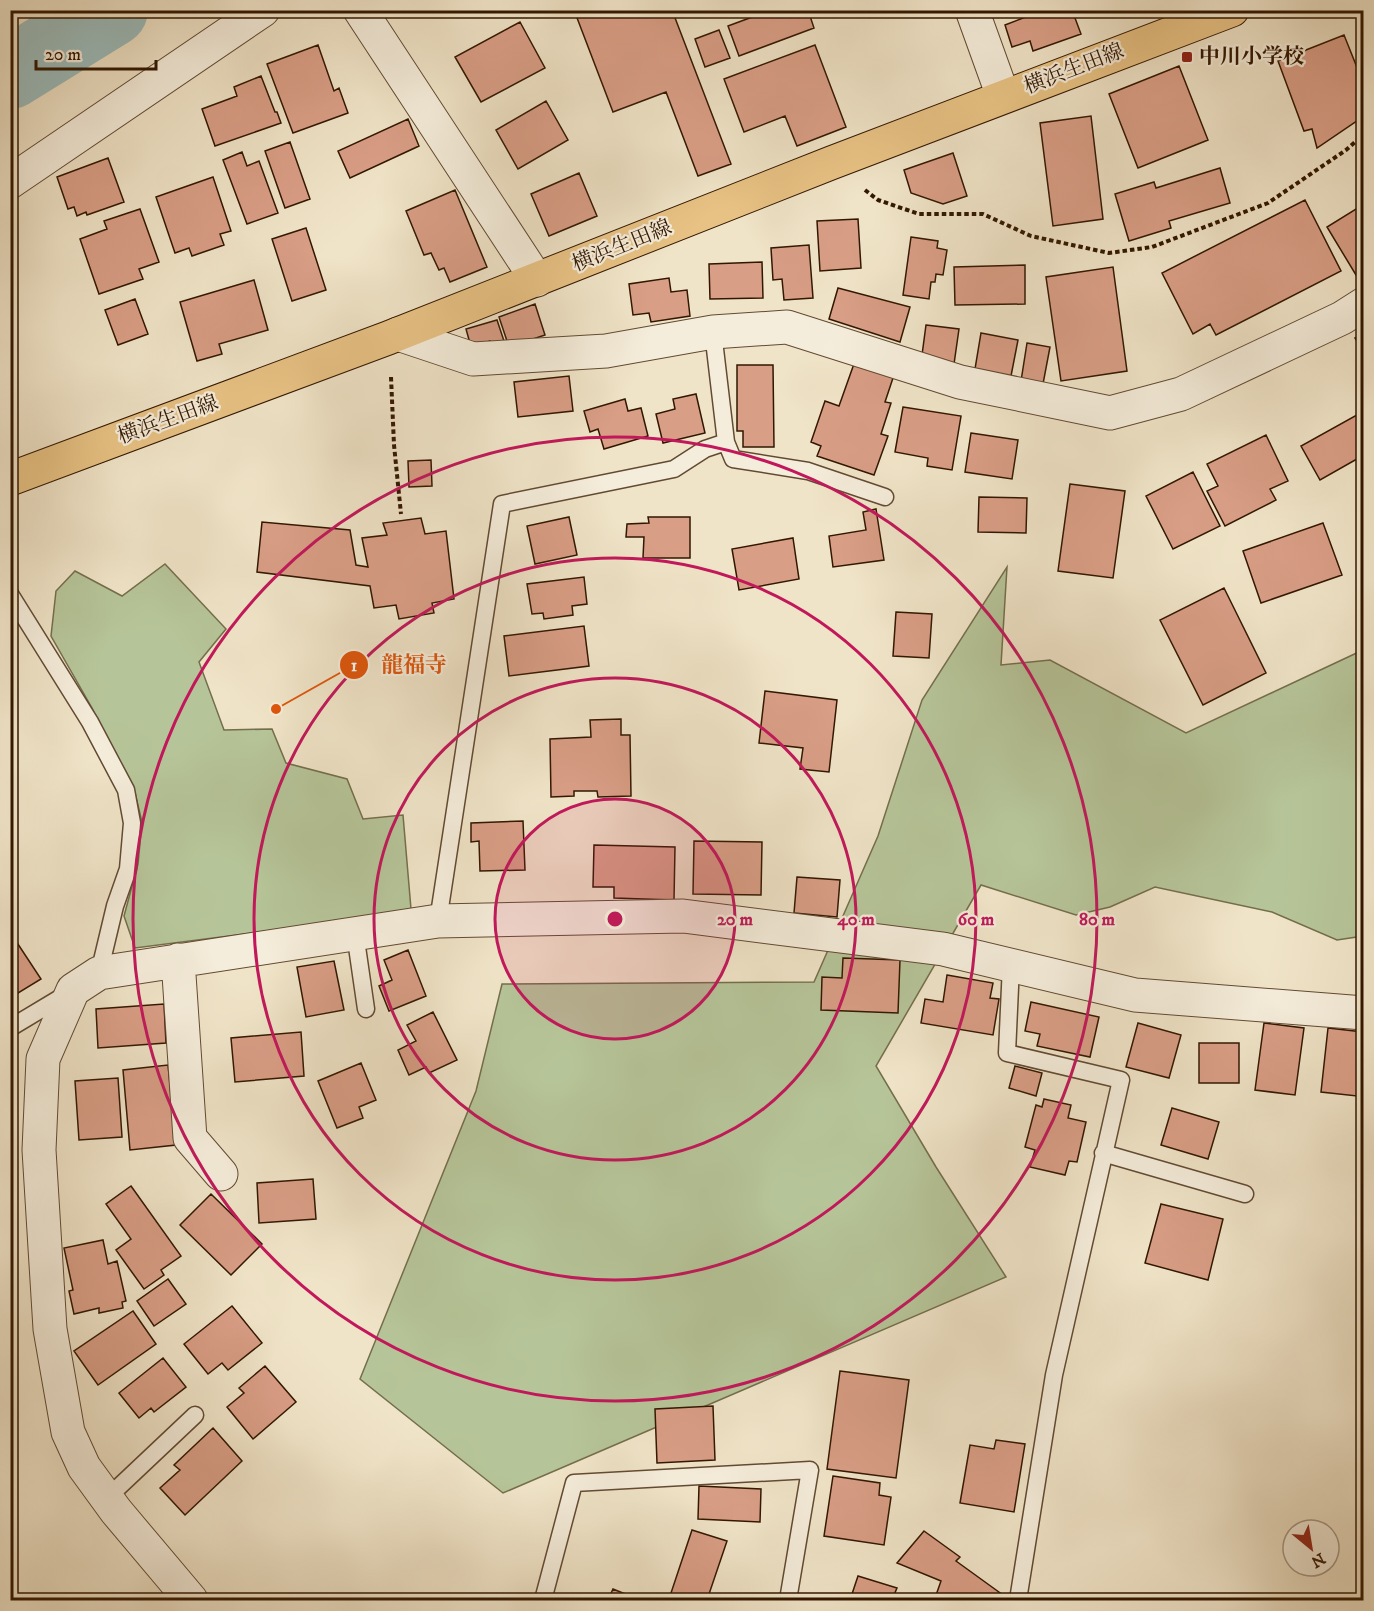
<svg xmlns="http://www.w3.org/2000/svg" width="1374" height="1611" viewBox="0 0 1374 1611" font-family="'IM FELL DW Pica','Noto Serif JP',serif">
<rect width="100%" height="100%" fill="#f0e4c8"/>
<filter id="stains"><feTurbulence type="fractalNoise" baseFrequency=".00333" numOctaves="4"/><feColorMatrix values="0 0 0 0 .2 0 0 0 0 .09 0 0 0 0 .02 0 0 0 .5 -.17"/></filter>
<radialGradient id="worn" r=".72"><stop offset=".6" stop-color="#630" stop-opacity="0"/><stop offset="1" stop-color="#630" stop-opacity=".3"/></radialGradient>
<path fill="#b6c599" stroke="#746e4c" stroke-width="1.5" d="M165 564 226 629 199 662 224 730 272 729 286 763 347 779 363 819 403 815 411 909 291 928 135 948 124 916 138 864 142 822 135 793 92 708 51 636 56 591 75 571 122 596Z
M1007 567 1001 665 1050 660 1186 733 1363 650V936L1337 940 1272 912 1155 887 1110 907 1076 915 981 885 876 1066 936 1167 1006 1277 503 1493 360 1379 476 1091 502 984 814 982 878 836 922 700Z"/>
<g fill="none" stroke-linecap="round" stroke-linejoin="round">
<path stroke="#9cbdbd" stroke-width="72" d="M10 73 112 10"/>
</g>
<path fill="#d99e86" stroke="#321700" stroke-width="1.5" d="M574 10H672L731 164 698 176 666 92 613 112Z
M771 10H808L814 28 739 56 728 26Z
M1044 10H1072L1081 34 1033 51 1030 41 1012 47 1005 25Z
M520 22 545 68 481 102 455 57Z
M719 30 730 58 705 67 695 39Z
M1344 35 1364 85V116L1317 148 1312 129 1304 131 1278 61Z
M318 45 334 91 339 88 348 113 293 133 267 64Z
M815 45 846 127 797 146 785 116 744 132 724 79Z
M1179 66 1208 140 1138 168 1109 94Z
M261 76 275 112H277L281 123 215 146 202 109 237 96 234 87Z
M546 101 568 140 518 169 496 130Z
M1091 116 1103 219 1053 226 1040 123Z
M408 119 419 146 350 178 338 151Z
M290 142 310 199 285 208 265 151Z
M242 152 247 166 259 161 278 213 247 224 223 160Z
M953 153 967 196 943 204 911 193 904 170Z
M108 158 124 202 87 215 86 212 77 216 74 207 68 209 57 177Z
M1220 168 1230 203 1169 221 1171 228 1129 241 1115 194 1154 182 1156 188Z
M579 173 597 216 549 236 531 194Z
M213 177 231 231 220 234 224 245 192 256 189 248 175 253 156 197Z
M455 190 487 267 450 282 444 268 439 270 431 253 424 255 406 211Z
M1305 200 1341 271 1216 335 1210 324 1193 334 1162 273Z
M1364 204V271L1356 275 1327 227Z
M140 209 159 262 139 269 143 279 99 294 80 239 107 229 104 221Z
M858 219 861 268 820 271 817 221Z
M306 228 326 290 292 301 272 239Z
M911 237 938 241 937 248 947 250 943 275 936 274 935 282H931L929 299 903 295Z
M809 245 813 298 784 300 782 279 773 280 771 248Z
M762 262 763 298 710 299 709 264Z
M1025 265V304L955 305 954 267Z
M1113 267 1127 371 1061 381 1046 277Z
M669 278 671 292 687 290 690 316 651 322 649 313 633 315 629 284Z
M254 280 268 330 219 344 222 354 197 361 180 302Z
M838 288 910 307 900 342 829 319Z
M135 299 148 334 118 345 105 310Z
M535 304 545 335 509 347 499 317Z
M497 320 504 341 491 345 490 341 471 347 466 329Z
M926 325 959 329 954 364 922 355Z
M981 333 1018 340 1011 376 975 369Z
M1364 333V353L1355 338Z
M1027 343 1050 347 1043 384 1021 381Z
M855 361 894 375 885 402 891 403 881 434 888 436 874 475 817 456 821 446 811 442 825 401 839 406Z
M737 365H773L774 447H743V431H737Z
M569 376 573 411 518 417 514 382Z
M696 394 705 433 663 443 656 414 675 409 673 399Z
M625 399 628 411 641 408 648 436 604 449 598 429 590 432 584 411Z
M903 407 961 416 952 470 927 466 928 458 895 452Z
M1364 411V455L1320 480 1301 446Z
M971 433 1018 440 1012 479 965 472Z
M1266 435 1288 481 1270 489 1276 500 1225 526 1207 491 1218 486 1207 464Z
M431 460 432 486 409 487 408 461Z
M1193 472 1220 526 1173 549 1146 496Z
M1070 484 1125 491 1113 578 1058 571Z
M979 497 1027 498 1026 533 978 532Z
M876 509 884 560 833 567 829 536 866 530 863 512Z
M569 517 577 555 535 564 527 526Z
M648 517H690V558H643L644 537H626L627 524 649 523Z
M421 518 425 534 446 531 454 599 432 603 434 613 399 619 396 605 374 608 370 586 257 572 262 522 350 530 356 565 368 567 362 538 387 535 383 523Z
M1323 523 1342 575 1261 603 1243 551Z
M793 538 799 579 739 590 732 549Z
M584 577 587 604 572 606 573 615 544 619 543 613 532 614 527 584Z
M1224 588 1266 673 1203 705 1160 620Z
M896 612 932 614 929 658 893 656Z
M584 626 589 666 509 676 504 636Z
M765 691 837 700 829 772 800 769 803 748 759 743Z
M621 719V735H630L631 796 598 797 597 791H574V796L551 797 550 739 591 737 590 720Z
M523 821 525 870 480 871 479 841 471 842V823Z
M694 841 762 842 761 895 693 894Z
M594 845 675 847 674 900 614 898V887H593Z
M797 877 840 880 837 917 794 913Z
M10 932 41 979 10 998Z
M408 950 426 996 389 1011 379 986 392 980 384 960Z
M843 958 900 960 898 1013 821 1010 822 977 842 978Z
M334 961 344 1010 306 1017 297 967Z
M947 975 993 983 990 998 999 999 993 1035 921 1023 925 999 943 1002Z
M1031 1002 1099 1017 1090 1057 1037 1046 1040 1034 1025 1031Z
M164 1004 166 1043 98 1048 96 1009Z
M433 1012 457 1060 429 1073 426 1067 409 1075 398 1050 416 1041 407 1025Z
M1138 1023 1181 1035 1169 1078 1126 1067Z
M1264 1023 1304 1028 1295 1095 1255 1090Z
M1328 1028 1363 1032 1357 1096 1321 1092Z
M301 1032 304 1076 235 1082 231 1038Z
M1199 1043H1239V1083H1199Z
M361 1063 376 1100 359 1107 363 1118 337 1128 318 1081Z
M168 1065 176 1145 130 1150 123 1070Z
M1015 1066 1042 1073 1036 1096 1009 1088Z
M118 1078 122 1137 79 1140 75 1081Z
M1044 1099 1071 1105 1068 1118 1086 1122 1077 1162 1069 1161 1065 1175 1030 1167 1035 1150 1025 1147 1036 1105 1042 1107Z
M1172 1108 1219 1122 1208 1159 1161 1145Z
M313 1179 316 1219 259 1223 257 1183Z
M131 1186 181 1256 161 1270 164 1275 144 1289 116 1250 131 1239 106 1204Z
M211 1194 262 1244 231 1275 180 1225Z
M1161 1204 1223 1219 1208 1280 1145 1263Z
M103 1240 108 1264 117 1261 126 1301 122 1302 123 1308 99 1313V1308L74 1314 69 1291 73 1290 64 1248Z
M168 1279 186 1304 154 1326 137 1301Z
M232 1306 262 1343 228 1370 222 1363 208 1374 184 1344Z
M133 1311 156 1344 98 1385 74 1351Z
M163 1358 186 1387 154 1412 151 1408 139 1418 119 1393Z
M265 1366 296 1402 253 1439 227 1407 244 1393 239 1388Z
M840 1371 909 1380 896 1478 827 1469Z
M713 1406 715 1460 657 1463 655 1409Z
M213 1428 242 1461 185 1515 160 1488 180 1470 174 1465Z
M996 1440 1025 1444 1014 1512 960 1503 970 1445 994 1449Z
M833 1476 880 1483 879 1495 891 1497 884 1545 824 1536Z
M699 1486 761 1489 760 1522 698 1519Z
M692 1530 727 1541 707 1600H672L669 1599Z
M924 1531 960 1557 956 1561 1003 1595 1002 1600H941L935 1598 941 1581 897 1563Z
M858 1576 897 1588 894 1595 911 1600H850Z
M613 1589 640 1600H608Z"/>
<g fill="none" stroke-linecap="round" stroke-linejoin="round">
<g stroke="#624a32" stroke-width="19">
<path id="service" d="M713 332 726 442
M10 594 90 722 126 790 132 823 128 869 115 906 99 973
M438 921 502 504 674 469 705 449 726 442 733 459 808 471 885 497
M355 933 366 1009
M1011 965 1007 1053 1121 1080 1054 1375 1018 1600
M10 1028 65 995
M1103 1153 1245 1194
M106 1499 195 1415
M543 1600 574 1483 810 1470 788 1600"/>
</g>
<g stroke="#624a32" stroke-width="35">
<path id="minor" d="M360 10 537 280
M972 10 1003 96
M10 182 263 10
M398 334 473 359 606 351 713 332 787 327 960 382 1110 413 1181 394 1342 318 1364 304
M178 960 190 1138 221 1174
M191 1600 116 1511 84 1467 68 1432 50 1329 39 1150 43 1059 73 990 99 973 438 921 683 916 943 949 1135 995 1364 1013"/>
</g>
<g stroke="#321700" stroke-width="35">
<path id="primary" d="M10 479 388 338 831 163 1232 10"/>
</g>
<path stroke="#321700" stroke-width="4" stroke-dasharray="4.5 3" stroke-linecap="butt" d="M865 190 878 200 919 214H983L1031 236 1109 253 1152 247 1268 203 1346 150 1364 134
M391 377 394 445 401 514"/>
<use href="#service" stroke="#f5eddb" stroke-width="16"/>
<use href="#minor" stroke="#f5eddb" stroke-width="33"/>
<use href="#primary" stroke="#e8c284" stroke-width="33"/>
</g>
<circle cx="615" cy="919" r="120" fill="#c2185b" fill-opacity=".12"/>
<g fill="none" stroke="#c2185b" stroke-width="3">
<circle cx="615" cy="919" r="120"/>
<circle cx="615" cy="919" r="241"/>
<circle cx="615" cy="919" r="361"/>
<circle cx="615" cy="919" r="482"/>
</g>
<rect fill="#8f2418" stroke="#f5eddb" stroke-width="2" x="1181" y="51" width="12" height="12" rx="3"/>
<g text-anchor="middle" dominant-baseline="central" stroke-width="4.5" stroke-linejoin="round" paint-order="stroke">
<g font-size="21" font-weight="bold" fill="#321700" stroke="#f5eddb" text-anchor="start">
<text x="1199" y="57">中川小学校</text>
</g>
<g font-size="21" fill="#321700" stroke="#f5eddb">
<text transform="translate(1074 69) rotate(-21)">横浜生田線</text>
<text transform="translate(622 246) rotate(-22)">横浜生田線</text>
<text transform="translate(168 420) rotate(-20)">横浜生田線</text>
</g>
</g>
<circle cx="615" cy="919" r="9" fill="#c2185b" stroke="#f5eddb" stroke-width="3"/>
<g font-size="18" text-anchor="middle" font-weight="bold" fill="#c2185b" stroke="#f5eddb" stroke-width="4.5" stroke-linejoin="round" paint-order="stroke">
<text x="735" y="925">20 m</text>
<text x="856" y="925">40 m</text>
<text x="976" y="925">60 m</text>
<text x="1097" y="925">80 m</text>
</g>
<path fill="none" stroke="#df560b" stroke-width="2" d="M276 709L354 665"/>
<g fill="#df560b" stroke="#f5eddb" stroke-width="2">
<circle cx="276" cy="709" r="6"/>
<circle cx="354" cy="665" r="15"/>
</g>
<g font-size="18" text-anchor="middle" font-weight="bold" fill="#fff">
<text x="354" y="671">1</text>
</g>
<g font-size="22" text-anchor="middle" font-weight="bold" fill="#df560b" stroke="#f5eddb" stroke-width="4.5" stroke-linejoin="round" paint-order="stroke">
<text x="414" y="672">龍福寺</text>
</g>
<rect width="1374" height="1611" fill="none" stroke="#f0e4c8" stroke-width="36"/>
<rect x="12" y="12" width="1350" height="1587" fill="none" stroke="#321700" stroke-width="3"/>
<rect x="18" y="18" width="1338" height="1575" fill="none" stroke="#321700" stroke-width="1.5"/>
<g transform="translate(1311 1548) rotate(150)"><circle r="28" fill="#f5eddb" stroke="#a79783" stroke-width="1.5"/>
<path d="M0-4.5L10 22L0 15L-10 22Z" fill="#8f2418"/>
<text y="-9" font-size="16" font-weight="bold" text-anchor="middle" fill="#321700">N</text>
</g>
<path d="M36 60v9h120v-9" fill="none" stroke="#321700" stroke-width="3"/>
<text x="45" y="60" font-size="18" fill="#321700" stroke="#f5eddb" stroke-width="4.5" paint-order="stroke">20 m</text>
<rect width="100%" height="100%" filter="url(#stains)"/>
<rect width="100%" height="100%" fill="url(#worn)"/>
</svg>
